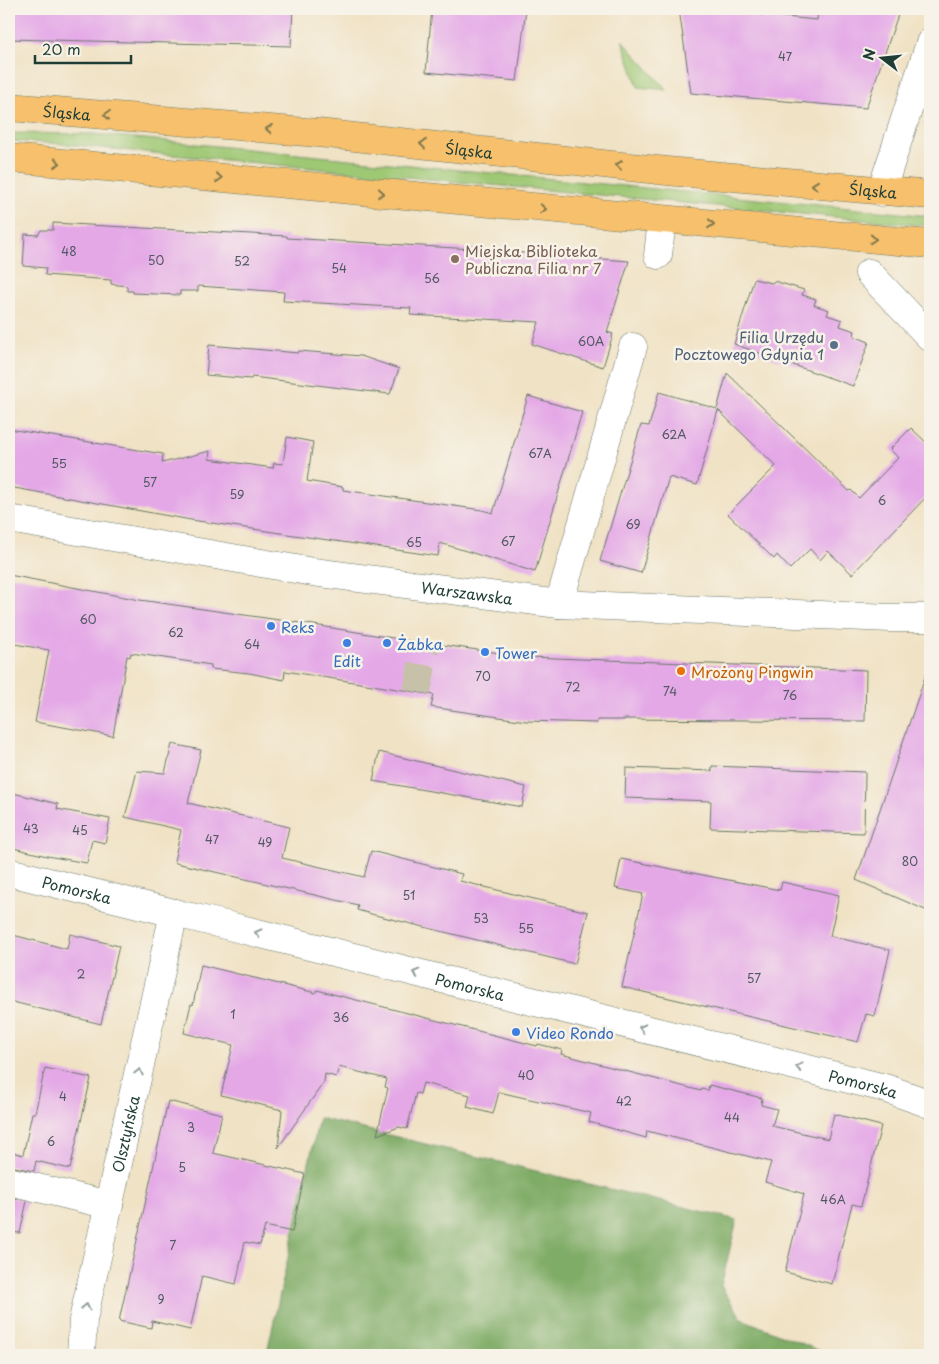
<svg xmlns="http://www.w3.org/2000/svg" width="939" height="1364" viewBox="0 0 939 1364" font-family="'Playpen Sans',sans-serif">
<rect width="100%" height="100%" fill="#f7f3e8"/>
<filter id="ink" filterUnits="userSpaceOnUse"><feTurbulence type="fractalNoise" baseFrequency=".02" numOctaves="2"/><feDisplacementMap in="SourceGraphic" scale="10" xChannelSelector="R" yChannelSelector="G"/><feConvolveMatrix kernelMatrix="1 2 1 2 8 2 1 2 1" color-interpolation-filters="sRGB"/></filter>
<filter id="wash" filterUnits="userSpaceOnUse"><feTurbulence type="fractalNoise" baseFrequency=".0096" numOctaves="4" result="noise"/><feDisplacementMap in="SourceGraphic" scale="20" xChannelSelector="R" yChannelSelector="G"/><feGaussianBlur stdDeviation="1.12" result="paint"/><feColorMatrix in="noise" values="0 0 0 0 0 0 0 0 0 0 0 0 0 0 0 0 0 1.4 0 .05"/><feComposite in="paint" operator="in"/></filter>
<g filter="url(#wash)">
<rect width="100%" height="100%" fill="#f0e2c5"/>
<path fill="#9fc874" stroke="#5f8254" d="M622 40 667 90 638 87Z
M9 133 94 134 930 216V226L172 155 63 144 9 141Z"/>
<path fill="#7fac66" stroke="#4f744d" d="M319 1118 737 1220 721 1286 742 1319 830 1355H267V1352Z"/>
<g id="blocks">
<path fill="#e4a8e7" d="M9 9H293L291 46 9 39Z
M432 9H526L517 81 426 72Z
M679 9H699L817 20 818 9H900L866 108 691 93Z
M53 223 287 236V238L472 249 629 261 607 332 613 334 603 367 532 344 539 322 410 315 411 308 283 301 284 292 198 286V291H180V295L133 293V291H127V286L111 284V280L45 275 46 268 23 266 25 234 38 235 41 230H53Z
M754 279 772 283 774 281 804 290 802 295 816 299 814 305 829 310 827 315 842 320 840 326 855 331 854 336 869 342 853 386 734 344Z
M209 345 298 353 299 351 361 356 399 369 390 394 252 377 251 379 206 375Z
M727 373 849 491 851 490 859 498 898 458 890 449 911 428 930 446V493L852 574 828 551 820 560 810 549 790 569 777 555 774 559 728 514 776 466 718 410 697 485 669 477 641 573 600 561 641 425 649 426 659 392 717 409Z
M528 396 582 412 535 572 440 543 438 556 191 520 9 487V429L163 454 162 463 210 451 209 459 273 468 274 463 283 464 287 437 313 442 307 481 343 487V490L482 510 493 513Z
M9 575 140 600 314 625 405 640 529 657 866 670 865 721 624 719V720H597V723L526 721 431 707 434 695 285 671 284 680 249 673 211 669V665L131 653 130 657 127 656 113 736 35 722 49 650 9 643Z
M926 674H930V912L856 880Z
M172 744 201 750 188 803 289 827 282 858 364 877 371 851 462 874 460 881 588 912 575 964 375 915 357 910 358 905 176 863 174 861 181 830 125 817 137 771 165 773Z
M379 752 526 787 522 807 373 781Z
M712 766 865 772 864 833 710 828 711 801 625 798 626 768 712 771Z
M9 792 58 804 57 809 110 819 105 843 92 840 87 863 47 856 9 847Z
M621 859 780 890 782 882 839 895 830 936 890 950 875 1016 866 1014 858 1042 622 987 643 894 615 888Z
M9 934 67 949 70 934 119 946 101 1024 9 1001Z
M201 965 316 993 317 990 537 1046 538 1044 562 1050 561 1054 701 1091 702 1089 708 1091 709 1085 762 1098 761 1105 777 1109 772 1126 828 1139 834 1114 881 1126 861 1206 852 1204 832 1284 785 1272 804 1194 765 1182 771 1162 647 1131 646 1138 589 1122 591 1113 499 1092 493 1114 467 1107 470 1095 423 1083 420 1094 416 1093 407 1129 399 1127 377 1135 388 1088 385 1087 387 1079 339 1067 336 1077 325 1074 324 1082 278 1148 282 1110 221 1095 233 1045 184 1033 191 1004 193 1005Z
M45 1068 91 1078 70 1169 36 1161 34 1171 9 1166V1151L23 1155 32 1113H35Z
M168 1101 222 1114 213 1153 305 1174 292 1232 265 1226 260 1245 245 1242 236 1284 202 1276 190 1330 152 1321 151 1328 119 1321Z
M9 1197 27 1201 20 1233 9 1232Z"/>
</g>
</g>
<g filter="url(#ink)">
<use href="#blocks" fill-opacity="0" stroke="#687767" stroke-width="1"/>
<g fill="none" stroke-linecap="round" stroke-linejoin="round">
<path stroke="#c6c1a8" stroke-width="28" stroke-dasharray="28 14" stroke-linecap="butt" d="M417 692 426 642"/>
<g stroke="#687767" stroke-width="29">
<g id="minor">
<path d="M881 192 930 43"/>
<path d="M658 255 662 220"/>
<path d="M869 273 930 337"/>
<path id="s1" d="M9 519 313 572 559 604 890 618H930"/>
<path d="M559 604 633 347"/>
<path id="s2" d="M9 872 174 913 217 923 442 979 885 1088 930 1104"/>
<path d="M9 1181 109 1205"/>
<path id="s3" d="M81 1355 83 1320 174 913"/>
</g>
</g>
<g stroke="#687767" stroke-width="29">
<g id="major">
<path id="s4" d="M9 107 318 133 667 171 930 195"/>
<path d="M9 158 930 244"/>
</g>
</g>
<use href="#minor" stroke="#fff" stroke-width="28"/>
<use href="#major" stroke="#f7c06c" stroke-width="28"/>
</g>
<defs><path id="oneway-chevron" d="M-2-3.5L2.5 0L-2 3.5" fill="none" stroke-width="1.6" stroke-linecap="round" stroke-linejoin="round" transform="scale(1.25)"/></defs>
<g stroke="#80784d">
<use href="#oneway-chevron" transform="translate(107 115) rotate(-175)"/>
<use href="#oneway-chevron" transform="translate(269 129) rotate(-175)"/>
<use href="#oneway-chevron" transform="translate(423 144) rotate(-174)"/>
<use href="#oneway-chevron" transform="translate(57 163) rotate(6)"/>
<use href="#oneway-chevron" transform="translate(619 165) rotate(-174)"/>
<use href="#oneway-chevron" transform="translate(219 178) rotate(5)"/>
<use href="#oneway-chevron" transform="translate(815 185) rotate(-174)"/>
<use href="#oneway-chevron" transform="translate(381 193) rotate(5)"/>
<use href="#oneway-chevron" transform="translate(543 209) rotate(5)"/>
<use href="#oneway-chevron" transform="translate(711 224) rotate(5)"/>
<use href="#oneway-chevron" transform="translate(873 239) rotate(5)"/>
</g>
<g stroke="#8f9e9a">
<use href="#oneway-chevron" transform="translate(258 933) rotate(-166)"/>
<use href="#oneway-chevron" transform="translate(416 973) rotate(-166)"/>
<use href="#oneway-chevron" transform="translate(642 1028) rotate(-166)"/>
<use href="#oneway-chevron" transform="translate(799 1067) rotate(-165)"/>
<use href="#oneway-chevron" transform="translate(139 1072) rotate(-77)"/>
<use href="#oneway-chevron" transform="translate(86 1307) rotate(-77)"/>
</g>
</g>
<circle fill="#8d6e63" stroke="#f7f3e8" stroke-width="2" cx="455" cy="259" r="5"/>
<circle fill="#5c6f8a" stroke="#f7f3e8" stroke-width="2" cx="834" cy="345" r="5"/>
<g fill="#3f7fe0" stroke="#f7f3e8" stroke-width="2">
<circle cx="271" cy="626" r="5"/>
<circle cx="347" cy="643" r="5"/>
<circle cx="387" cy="643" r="5"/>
<circle cx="485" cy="652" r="5"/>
<circle cx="516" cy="1032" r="5"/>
</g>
<circle fill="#e8710a" stroke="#f7f3e8" stroke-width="2" cx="681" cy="671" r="5"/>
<g text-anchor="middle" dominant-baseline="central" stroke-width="5" stroke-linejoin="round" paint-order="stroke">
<g font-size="12" fill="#505861">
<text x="785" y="56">47</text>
<text x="69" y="251">48</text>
<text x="156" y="260">50</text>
<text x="242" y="261">52</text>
<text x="339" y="268">54</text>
<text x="432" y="278">56</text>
<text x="591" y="341">60A</text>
<text x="674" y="434">62A</text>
<text x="540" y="453">67A</text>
<text x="59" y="463">55</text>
<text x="150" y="482">57</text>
<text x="237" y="494">59</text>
<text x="882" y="500">6</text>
<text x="633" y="524">69</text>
<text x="508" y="541">67</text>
<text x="414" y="542">65</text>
<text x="88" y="619">60</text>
<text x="176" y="632">62</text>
<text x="252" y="644">64</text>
<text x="483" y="676">70</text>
<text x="573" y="687">72</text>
<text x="670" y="691">74</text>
<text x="790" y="695">76</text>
<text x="31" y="828">43</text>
<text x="80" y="830">45</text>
<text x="212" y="839">47</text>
<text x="265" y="842">49</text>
<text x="910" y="861">80</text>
<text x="409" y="895">51</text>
<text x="481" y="918">53</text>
<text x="526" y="928">55</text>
<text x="81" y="974">2</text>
<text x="754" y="978">57</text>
<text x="233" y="1014">1</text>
<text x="341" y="1017">36</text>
<text x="526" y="1075">40</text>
<text x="63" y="1096">4</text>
<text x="624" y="1101">42</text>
<text x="732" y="1117">44</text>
<text x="191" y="1127">3</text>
<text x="51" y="1141">6</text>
<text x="182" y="1167">5</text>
<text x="833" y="1199">46A</text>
<text x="173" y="1245">7</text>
<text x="161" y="1299">9</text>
</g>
<g font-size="15" fill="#1f3d34" stroke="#f7f3e8">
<text stroke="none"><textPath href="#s4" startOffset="58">Śląska</textPath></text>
<text stroke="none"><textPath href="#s4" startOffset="462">Śląska</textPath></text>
<text stroke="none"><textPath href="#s4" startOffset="868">Śląska</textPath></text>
<text stroke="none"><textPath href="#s1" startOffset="464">Warszawska</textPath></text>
<text stroke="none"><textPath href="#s2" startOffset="70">Pomorska</textPath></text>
<text stroke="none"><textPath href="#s2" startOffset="475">Pomorska</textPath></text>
<text stroke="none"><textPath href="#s2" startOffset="880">Pomorska</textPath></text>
<text stroke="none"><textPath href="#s3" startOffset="226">Olsztyńska</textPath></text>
</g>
<g font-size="15" fill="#785e54" stroke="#f7f3e8" text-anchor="start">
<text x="465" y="250">Miejska Biblioteka<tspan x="465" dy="17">Publiczna Filia nr 7</tspan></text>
</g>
<g font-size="15" fill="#4e5e75" stroke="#f7f3e8" text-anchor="end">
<text x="824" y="336">Filia Urzędu<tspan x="824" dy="17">Pocztowego Gdynia 1</tspan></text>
</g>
<g font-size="15" fill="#366cbe" stroke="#f7f3e8" text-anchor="start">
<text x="281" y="626">Reks</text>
<text x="397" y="643">Żabka</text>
<text x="495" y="652">Tower</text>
<text x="347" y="660" text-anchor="middle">Edit</text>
<text x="526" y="1032">Video Rondo</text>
</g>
<g font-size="15" fill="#c56008" stroke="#f7f3e8" text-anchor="start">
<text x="691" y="671">Mrożony Pingwin</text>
</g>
</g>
<rect width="939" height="1364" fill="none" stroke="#f7f3e8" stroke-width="30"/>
<g transform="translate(882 58) rotate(286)" stroke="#f7f3e8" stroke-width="4" paint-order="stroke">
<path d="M0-4L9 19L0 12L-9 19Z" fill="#1f3d34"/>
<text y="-8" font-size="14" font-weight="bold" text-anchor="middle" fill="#1f3d34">N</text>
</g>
<path d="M35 55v8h96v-8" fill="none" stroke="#1f3d34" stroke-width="2.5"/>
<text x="42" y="55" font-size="15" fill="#1f3d34" stroke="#f7f3e8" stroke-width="4" paint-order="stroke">20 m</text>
</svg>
